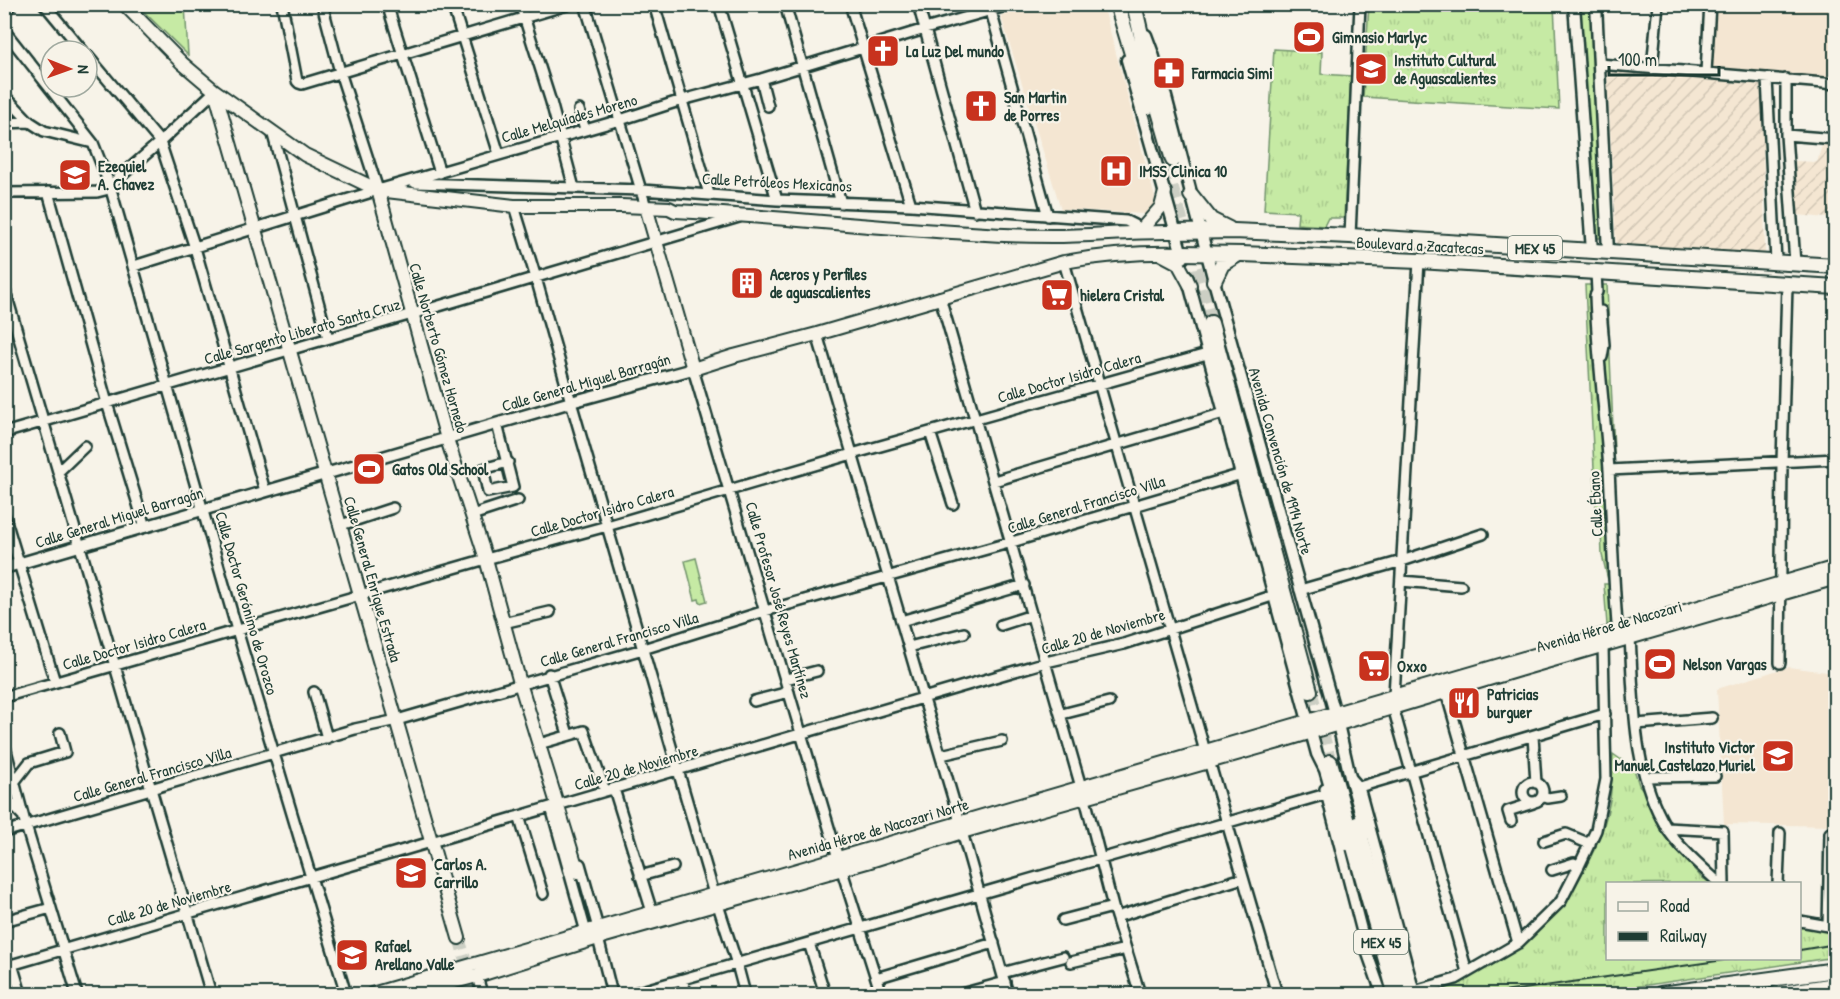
<svg xmlns="http://www.w3.org/2000/svg" width="1840" height="999" viewBox="0 0 1840 999" font-family="'Patrick Hand',sans-serif">
<defs>
<pattern id="industrial-furrows" width="10" height="10" patternUnits="userSpaceOnUse" patternTransform="scale(1.5)"><rect width="10" height="10" fill="#f4e6d2"/><path d="M-1 1l2-2M0 10L10 0M9 11l2-2" fill="none" stroke="#d1c6b5"/></pattern>
<pattern id="grass-tufts" width="24" height="20" patternUnits="userSpaceOnUse" patternTransform="scale(1.5)"><rect width="24" height="20" fill="#c6eaa4"/><path d="M3 7l-1-3M5 7V3M7 7l1-3M15 17l-1-3M17 17v-4M19 17l1-3" fill="none" stroke="#aaca8e"/></pattern>
</defs>
<rect width="100%" height="100%" fill="#f7f3e8"/>
<filter id="ink" filterUnits="userSpaceOnUse"><feTurbulence type="fractalNoise" baseFrequency=".0167" numOctaves="2"/><feDisplacementMap in="SourceGraphic" scale="12" xChannelSelector="R" yChannelSelector="G"/><feConvolveMatrix kernelMatrix="1 2 1 2 8 2 1 2 1" color-interpolation-filters="sRGB"/></filter>
<g filter="url(#ink)">
<path fill="#f4e6d2" d="M1802 4 1835 6V77L1711 70 1715 5Z
M1044 5H1103L1155 198 1154 205 1150 211 1144 214 1061 209 1001 16Z
M1788 667 1835 673V826L1724 824 1717 689Z"/>
<path fill="url(#industrial-furrows)" d="M1607 71 1762 85 1765 254 1616 246Z
M1822 145 1835 146V219L1798 215 1795 161 1817 162Z"/>
<path fill="url(#grass-tufts)" stroke="#72946c" stroke-width="1.5" d="M1369 5H1554L1559 109 1363 97Z
M1274 49 1322 52 1321 74 1351 76 1344 218H1328L1324 226 1297 224 1298 212 1264 210Z
M1585 285H1607L1621 619 1607 625 1604 584H1609L1602 555 1601 530 1597 529Z
M1613 754 1634 769 1639 785 1647 795 1661 832 1701 877 1710 883 1608 884V958H1800V926L1835 930V957L1587 994H1427C1503 969 1560 926 1593 852 1601 836 1607 818 1610 800 1612 784 1612 769 1613 754Z"/>
<path fill="#c6eaa4" stroke="#72946c" stroke-width="1.5" d="M137 5H185L188 55Z
M1579 5H1591L1604 238H1596Z
M696 558 707 601 700 603 699 599 695 600 685 561Z"/>
<g fill="none" stroke-linecap="round" stroke-linejoin="round">
<path stroke="#cccfc4" stroke-width="12" stroke-dasharray="12 6" stroke-linecap="butt" d="M578 872 594 939
M459 938 476 994"/>
<path stroke="#cccfc4" stroke-width="14" stroke-dasharray="14 7" stroke-linecap="butt" d="M1148 107 1211 323
M1215 308 1231 364
M1310 691 1330 762"/>
<g stroke="#1f3d34" stroke-width="14">
<path id="minor" d="M44 4 83 51
M282 4 297 81 299 83 302 84 570 4
M322 4 340 72 378 190
M387 4 440 173
M452 4 499 154
M520 4 551 102 574 188
M585 4 646 207
M654 4 709 194
M719 4 777 200
M785 4 841 203
M850 4 911 205
M918 4 975 211
M989 4 1048 216
M4 12 12 4
M4 30 93 143 110 186 237 630 346 994
M87 55 160 142 195 248 265 491
M1599 64 1836 84
M1652 69 1658 4
M1706 72 1710 4
M1767 78 1776 262
M761 79 768 106
M1786 79V135L1795 263
M4 95 30 122
M579 110 585 130
M4 123 30 122 44 131 93 143
M272 131 328 338
M1786 135 1836 139
M415 183 642 190 777 200 911 205 1126 221 1134 225 1140 231
M48 192 107 403 145 527
M4 193 97 192 105 190 160 142 215 91
M514 206 536 278 571 402 714 894
M1350 236 1360 4
M1064 262 1205 751
M134 266 378 190 620 120 682 100 761 79 925 29 1013 4
M1596 272 1597 292 1595 296C1597 354 1605 412 1609 470 1612 525 1613 581 1618 636
M4 287 211 994
M940 297 1081 787
M1601 311 1604 345 1602 357
M817 334 960 822
M693 369 838 858 881 994
M497 424 513 487 488 492 483 469 508 462
M930 432 953 504
M4 433 412 314 739 217
M1609 470 1836 459
M59 471 85 446
M994 481 1224 413
M4 514 55 682
M472 515 518 500
M341 525 393 508
M1401 581 1461 586
M1300 590 1402 561 1483 534
M901 621 1024 585
M503 623 550 612
M1001 625 1032 615
M1630 638C1634 701 1632 770 1666 827 1677 846 1703 868 1720 884
M909 647 964 633
M1780 663 1782 462 1787 285
M549 674 568 734
M786 679 817 671
M314 692 327 738
M1446 692 1518 943
M1394 696 1419 261
M4 697 486 559 607 526 852 454 1207 354
M754 701 789 692
M1393 707 1467 972
M1062 714 1109 702
M1636 724 1712 718
M1533 736 1536 783
M4 743 26 826 77 994
M539 744 584 731 605 791
M941 755 1002 741
M1209 761 1277 994
M1645 777 1715 776
M1351 778 1359 787 1414 991 1456 979 1518 943 1561 901 1579 866 1596 830 1606 779 1603 646
M15 781 29 763 65 752 60 733
M1523 792a10 10 0 1 1 20 0a10 10 0 1 1-20 0Z
M1359 787 1605 714
M614 789 652 912
M1325 789 1368 955 1380 989 1379 994
M4 796 22 815
M1543 796 1548 798 1561 796
M1085 798 1113 907 1140 994
M551 807 586 932
M519 816 543 894
M1511 821 1508 811 1533 803
M1666 828 1723 831 1724 884
M4 832 355 729 397 720 643 649 765 611 1012 542 1242 474
M962 832 1008 994
M1544 841 1566 834 1590 844
M580 864 598 928
M1552 870 1574 863 1579 866
M640 876 673 867
M1778 884 1780 833
M718 905 737 964 745 994
M1116 917 1243 878
M1063 920 1113 907
M4 921 51 908
M1800 921 1828 926 1836 925
M1828 926 1830 833
M598 938 612 994
M809 943 825 994
M1071 962 1126 949
M12 964 21 994
M4 967 1046 662 1124 644 1275 595
M1002 973 1063 957
M477 976 482 994
M876 978 994 943
M682 980 687 994
M631 994 1326 794
M961 994 1005 982"/>
</g>
<g stroke="#1f3d34" stroke-width="15">
<path id="tertiary" d="M1574 4 1592 251
M1596 4 1608 252
M1146 35 1153 54 1166 97 1214 281 1338 724 1350 777 1366 833
M1127 60 1183 258
M1187 276 1317 754 1325 770 1347 845
M4 568 571 402 693 369"/>
</g>
<g stroke="#1f3d34" stroke-width="16">
<path id="secondary" d="M124 4 182 63 215 91 305 155 378 190 514 206H622L669 208 675 211C773 216 872 228 970 233 997 235 1025 236 1052 236 1093 236 1134 231 1175 232
M215 91 459 938
M378 190 447 439 486 559 520 683 578 872
M646 207 693 369 734 356 817 334 1064 262C1103 255 1143 252 1182 253
M1140 231 1161 207 1165 192
M1161 254 1178 263 1190 285
M372 994 1836 567
M410 994 477 976 598 938 867 862 962 832 1279 742 1522 669 1836 578"/>
</g>
<g stroke="#1f3d34" stroke-width="18">
<path id="primary" d="M1117 4 1148 107
M1134 4 1157 104 1173 160
M1191 195 1211 220 1229 229
M1175 232 1234 231 1350 236 1836 266
M1182 253 1242 254 1419 261 1836 287
M1214 281 1222 264 1237 255
M1211 323 1310 691
M1330 762 1395 992
M1357 824 1404 988
M1661 994 1836 970
M1776 994 1836 985"/>
</g>
<use href="#minor" stroke="#f7f3e8" stroke-width="9"/>
<use href="#tertiary" stroke="#f7f3e8" stroke-width="10"/>
<use href="#secondary" stroke="#f7f3e8" stroke-width="12"/>
<use href="#primary" stroke="#f7f3e8" stroke-width="14"/>
<path stroke="#1f3d34" stroke-width="2" d="M1800 950 1836 944
M1489 994 1738 958"/>
</g>
</g>
<defs>
<g id="stadium-square" transform="scale(1.725)"><rect x="-9" y="-9" width="18" height="18" rx="4" fill="#c8321e" stroke="#f7f3e8"/><path d="M0-5a6.5 5 0 1 0 0 10a6.5 5 0 1 0 0-10ZM-3.5-1.8h7v3.6h-7Z" fill="#fff"/></g>
<g id="church-square" transform="scale(1.725)"><rect x="-9" y="-9" width="18" height="18" rx="4" fill="#c8321e" stroke="#f7f3e8"/><path d="M-1.2-6h2.4v3.5h3.3v2.4h-3.3V6h-2.4V-.1h-3.3v-2.4h3.3Z" fill="#fff"/></g>
<g id="university-square" transform="scale(1.725)"><rect x="-9" y="-9" width="18" height="18" rx="4" fill="#c8321e" stroke="#f7f3e8"/><path d="M0-5L7-2L0 1L-7-2ZM-4 1L0 2.5L4 1V4Q0 6-4 4Z" fill="#fff"/></g>
<g id="pharmacy-square" transform="scale(1.725)"><rect x="-9" y="-9" width="18" height="18" rx="4" fill="#c8321e" stroke="#f7f3e8"/><path d="M-2-6h4v4h4v4h-4v4h-4v-4h-4v-4h4Z" fill="#fff"/></g>
<g id="hospital-square" transform="scale(1.725)"><rect x="-9" y="-9" width="18" height="18" rx="4" fill="#c8321e" stroke="#f7f3e8"/><path d="M-5-5h3v3.5h4V-5h3V5h-3V1.5h-4V5h-3Z" fill="#fff"/></g>
<g id="school-square" transform="scale(1.725)"><rect x="-9" y="-9" width="18" height="18" rx="4" fill="#c8321e" stroke="#f7f3e8"/><path d="M0-5L7-2L0 1L-7-2ZM-4 1L0 2.5L4 1V4Q0 6-4 4Z" fill="#fff"/></g>
<g id="building-square" transform="scale(1.725)"><rect x="-9" y="-9" width="18" height="18" rx="4" fill="#c8321e" stroke="#f7f3e8"/><path d="M-4-6H4V6H1V3H-1V6H-4ZM-2.5-4.3h1.7v1.8h-1.7ZM.8-4.3h1.7v1.8H.8ZM-2.5-1h1.7V.8h-1.7ZM.8-1h1.7V.8H.8Z" fill="#fff"/></g>
<g id="supermarket-square" transform="scale(1.725)"><rect x="-9" y="-9" width="18" height="18" rx="4" fill="#c8321e" stroke="#f7f3e8"/><path d="M-6-5.5h2.5l.6 2H6L4.5 2H-2.5L-4.4-4H-6ZM-1.5 3.2a1.3 1.3 0 1 0 .1 0ZM3 3.2a1.3 1.3 0 1 0 .1 0Z" fill="#fff"/></g>
<g id="restaurant-square" transform="scale(1.725)"><rect x="-9" y="-9" width="18" height="18" rx="4" fill="#c8321e" stroke="#f7f3e8"/><path d="M-5-6h1v4h1v-4h1v4h1v-4h1v5L-1.5 .5V6h-2V.5L-5-1ZM5-6V6H3V1.5H1.5Q1.5-4 5-6Z" fill="#fff"/></g>
</defs>
<g fill-rule="evenodd">
<use href="#stadium-square" x="1309" y="37"/>
<use href="#church-square" x="883" y="51"/>
<use href="#university-square" x="1371" y="69"/>
<use href="#pharmacy-square" x="1169" y="73"/>
<use href="#church-square" x="981" y="106"/>
<use href="#hospital-square" x="1116" y="171"/>
<use href="#school-square" x="75" y="175"/>
<use href="#building-square" x="747" y="283"/>
<use href="#supermarket-square" x="1057" y="295"/>
<use href="#stadium-square" x="369" y="469"/>
<use href="#stadium-square" x="1660" y="664"/>
<use href="#supermarket-square" x="1374" y="666"/>
<use href="#restaurant-square" x="1464" y="703"/>
<use href="#school-square" x="1778" y="756"/>
<use href="#school-square" x="411" y="873"/>
<use href="#school-square" x="352" y="955"/>
</g>
<g text-anchor="middle" dominant-baseline="central" stroke-width="4.5" stroke-linejoin="round" paint-order="stroke">
<g fill="#f7f3e8" stroke="#60746a" stroke-width="1.5">
<rect x="1508" y="236" width="54" height="24" rx="4.5"/>
<rect x="1354" y="930" width="54" height="24" rx="4.5"/>
</g>
<g font-size="15" font-weight="bold" fill="#1f3d34">
<text x="1535" y="248">MEX 45</text>
<text x="1381" y="942">MEX 45</text>
</g>
<g font-size="16" font-weight="bold" fill="#1f3d34" stroke="#f7f3e8" text-anchor="start">
<text x="1332" y="37">Gimnasio Marlyc</text>
<text x="906" y="51">La Luz Del mundo</text>
<text x="1394" y="60">Instituto Cultural<tspan x="1394" dy="18">de Aguascalientes</tspan></text>
<text x="1192" y="73">Farmacia Simi</text>
<text x="1004" y="97">San Martin<tspan x="1004" dy="18">de Porres</tspan></text>
<text x="98" y="166">Ezequiel<tspan x="98" dy="18">A. Chavez</tspan></text>
<text x="1139" y="171">IMSS Clinica 10</text>
<text x="770" y="274">Aceros y Perfiles<tspan x="770" dy="18">de aguascalientes</tspan></text>
<text x="1080" y="295">hielera Cristal</text>
<text x="392" y="469">Gatos Old School</text>
<text x="1683" y="664">Nelson Vargas</text>
<text x="1397" y="666">Oxxo</text>
<text x="1487" y="694">Patricias<tspan x="1487" dy="18">burguer</tspan></text>
<text x="1755" y="747" text-anchor="end">Instituto Victor<tspan x="1755" dy="18">Manuel Castelazo Muriel</tspan></text>
<text x="434" y="864">Carlos A.<tspan x="434" dy="18">Carrillo</tspan></text>
<text x="375" y="946">Rafael<tspan x="375" dy="18">Arellano Valle</tspan></text>
</g>
<g font-size="16" fill="#1f3d34" stroke="#f7f3e8">
<text transform="translate(569 118) rotate(-16)">Calle Melquíades Moreno</text>
<text transform="translate(777 182) rotate(3)">Calle Petróleos Mexicanos</text>
<text transform="translate(1420 245) rotate(3)">Boulevard a Zacatecas</text>
<text transform="translate(302 331) rotate(-16)">Calle Sargento Liberato Santa Cruz</text>
<text transform="translate(439 348) rotate(74)">Calle Norberto Gómez Hornedo</text>
<text transform="translate(1069 377) rotate(-16)">Calle Doctor Isidro Calera</text>
<text transform="translate(586 382) rotate(-16)">Calle General Miguel Barragán</text>
<text transform="translate(1281 461) rotate(74)">Avenida Convención de 1914 Norte</text>
<text transform="translate(1086 504) rotate(-17)">Calle General Francisco Villa</text>
<text transform="translate(1595 504) rotate(-93)">Calle Ébano</text>
<text transform="translate(602 511) rotate(-16)">Calle Doctor Isidro Calera</text>
<text transform="translate(119 517) rotate(-17)">Calle General Miguel Barragán</text>
<text transform="translate(373 579) rotate(74)">Calle General Enrique Estrada</text>
<text transform="translate(779 600) rotate(74)">Calle Profesor José Reyes Martínez</text>
<text transform="translate(247 603) rotate(74)">Calle Doctor Gerónimo de Orozco</text>
<text transform="translate(1609 626) rotate(-16)">Avenida Héroe de Nacozari</text>
<text transform="translate(1103 631) rotate(-16)">Calle 20 de Noviembre</text>
<text transform="translate(619 639) rotate(-16)">Calle General Francisco Villa</text>
<text transform="translate(134 644) rotate(-16)">Calle Doctor Isidro Calera</text>
<text transform="translate(636 767) rotate(-16)">Calle 20 de Noviembre</text>
<text transform="translate(152 774) rotate(-16)">Calle General Francisco Villa</text>
<text transform="translate(878 829) rotate(-16)">Avenida Héroe de Nacozari Norte</text>
<text transform="translate(169 903) rotate(-16)">Calle 20 de Noviembre</text>
</g>
</g>
<rect width="1840" height="999" fill="none" stroke="#f7f3e8" stroke-width="24"/>
<rect x="12" y="12" width="1816" height="975" fill="none" stroke="#1f3d34" stroke-width="2" filter="url(#ink)"/>
<rect x="1606" y="882" width="195" height="78" fill="#f7f3e8" stroke="#a1aaa0" stroke-width="1.5"/>
<rect x="1618" y="902" width="30" height="9" fill="#f7f3e8" stroke="#a1aaa0" stroke-width="1.5"/>
<text x="1660" y="912" font-size="18" fill="#1f3d34">Road</text>
<rect x="1618" y="932" width="30" height="9" fill="#1f3d34" stroke="#a1aaa0" stroke-width="1.5"/>
<text x="1660" y="942" font-size="18" fill="#1f3d34">Railway</text>
<g transform="translate(69 69) rotate(91)"><circle r="28" fill="#f7f3e8" stroke="#a1aaa0" stroke-width="1.5"/>
<path d="M0-4.5L10 22L0 15L-10 22Z" fill="#c8321e"/>
<text y="-9" font-size="16" font-weight="bold" text-anchor="middle" fill="#1f3d34">N</text>
</g>
<path d="M1609 66v9h110v-9" fill="none" stroke="#1f3d34" stroke-width="3"/>
<text x="1618" y="66" font-size="18" fill="#1f3d34" stroke="#f7f3e8" stroke-width="4.5" paint-order="stroke">100 m</text>
</svg>
